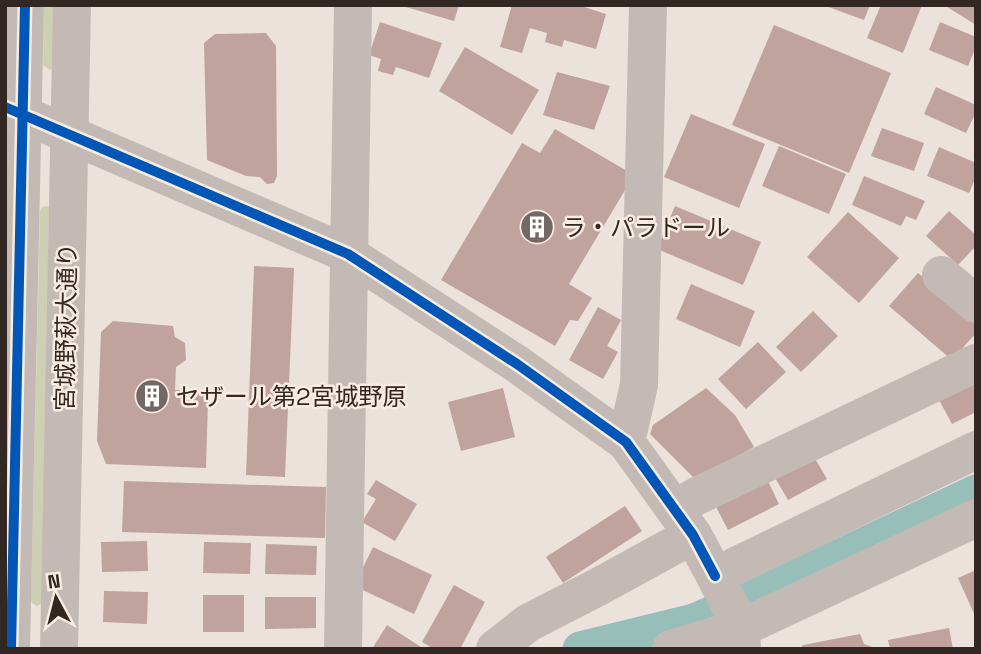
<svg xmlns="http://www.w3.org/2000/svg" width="981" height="654" viewBox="0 0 981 654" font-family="'Space Grotesk','Noto Sans JP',sans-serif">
<rect width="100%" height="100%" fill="#ebe2db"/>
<path fill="#ced0b4" d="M44 5H57L54 68 50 70 43 65Z
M46 206 49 207 42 603 37 606 32 603 31 600 40 211 42 207Z"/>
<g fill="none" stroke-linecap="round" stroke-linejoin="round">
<path stroke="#97beb9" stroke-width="35" d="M580 649 694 621 802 574 976 492"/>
</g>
<path fill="#c0a39c" d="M399 5H459L454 21Z
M512 5H578L606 14 596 49 564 40 562 47 545 42 547 33 530 28 522 53 500 47Z
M823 5H870L864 20Z
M881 5H922L903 53 867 38Z
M944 5H976V25Z
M380 22 442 43 429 78 396 67 393 75 378 71 381 59 369 55Z
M940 22 976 37V47L968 66 929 50Z
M774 25 891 73 849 173 732 125Z
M266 33 276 46 277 176 274 183 267 184 260 177 246 176 207 160 204 43 215 34Z
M465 47 539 90 512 135 439 91Z
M557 72 610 86 594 130 543 115Z
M936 87 976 105V112L966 133 924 114Z
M691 114 765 144 739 208 664 177Z
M882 128 924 143 914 171 871 156Z
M555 129 634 175 569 284 592 298 578 321 570 320 555 346 441 280 522 143 540 153Z
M779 146 846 174 829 214 762 186Z
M939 147 976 163V177L969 193 927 176Z
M864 176 925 201 916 220 906 216 901 226 852 205Z
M675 206 761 242 743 285 657 249Z
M949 211 976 235V246L958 265 926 236Z
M848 212 899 258 859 303 807 257Z
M254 266 294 268 285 477 246 475Z
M918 273 976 323V333L952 360 889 306Z
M691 284 755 311 740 347 676 319Z
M598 307 621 320 607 346 618 352 603 379 569 360Z
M813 311 838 336 801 372 776 347Z
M113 321 173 326 175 337 185 343 186 360 176 367 175 390H203L208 402 206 468 106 464 97 441 101 332Z
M758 342 786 372 746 409 718 379Z
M976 378V412L952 424 938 398Z
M503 388 515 437 461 451 448 402Z
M706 388 735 415 754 447 696 480 650 434 653 425Z
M813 455 827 479 788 500 774 476Z
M765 475 779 504 728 530 713 501Z
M376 480 417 504 395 541 362 522 376 499 367 494Z
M124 481 326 487 325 538 122 532Z
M625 506 642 531 563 583 546 557Z
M147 541 148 571 102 572 101 542Z
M204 542 251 543 250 574 203 573Z
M266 544 317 546 316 575 265 574Z
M373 547 432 575 414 614 354 586Z
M976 570V618L958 578Z
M454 585 485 602 460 649H434L422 642Z
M104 591 148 592 147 624 103 622Z
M203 595H244V632H203Z
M265 597H316V628L265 629Z
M387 625 424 649H372Z
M949 628 953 649H890L888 640Z
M860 634 864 644 878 649H800L803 645Z"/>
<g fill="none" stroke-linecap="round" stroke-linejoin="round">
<path stroke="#c3bab5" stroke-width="38" d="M5 107 348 254 517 364 626 442 693 535 715 576
M941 275 976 304
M626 442 639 385 648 5
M674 509 697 496 976 363
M11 649 25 5
M59 649 72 5
M343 649 353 5
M495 649 528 623 598 587 693 535
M671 649 741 628 976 518
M742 649 741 628 715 576 976 450"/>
<g stroke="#f9ece1" stroke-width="15">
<path id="cycleway" d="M5 107 348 254 517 364 626 442 693 535 715 576
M11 649 25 5"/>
</g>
<use href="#cycleway" stroke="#0057b8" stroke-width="10"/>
</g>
<defs>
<g id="building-disc" transform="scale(1.75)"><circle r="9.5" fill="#736864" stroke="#f9ece1"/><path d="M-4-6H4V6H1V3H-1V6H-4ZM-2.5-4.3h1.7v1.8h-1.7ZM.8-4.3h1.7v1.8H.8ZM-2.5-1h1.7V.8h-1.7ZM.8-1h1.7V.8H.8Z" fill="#fff"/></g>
</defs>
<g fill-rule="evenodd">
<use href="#building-disc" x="537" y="227"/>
<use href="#building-disc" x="152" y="396"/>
</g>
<g text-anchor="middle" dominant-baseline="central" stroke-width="5" stroke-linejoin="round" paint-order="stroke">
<g font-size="24" fill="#332724" stroke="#f9ece1" text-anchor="start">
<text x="562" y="227">ラ・パラドール</text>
<text x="176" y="396">セザール第2宮城野原</text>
</g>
<g font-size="24" fill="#332724" stroke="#f9ece1">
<text transform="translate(66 327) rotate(-89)">宮城野萩大通り</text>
</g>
</g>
<rect width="981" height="654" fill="none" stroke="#332724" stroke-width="14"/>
<g transform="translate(56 598) rotate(353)" stroke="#f9ece1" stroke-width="5" paint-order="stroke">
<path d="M0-5L12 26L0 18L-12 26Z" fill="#332724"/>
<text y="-10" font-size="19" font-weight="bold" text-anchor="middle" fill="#332724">N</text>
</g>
</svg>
